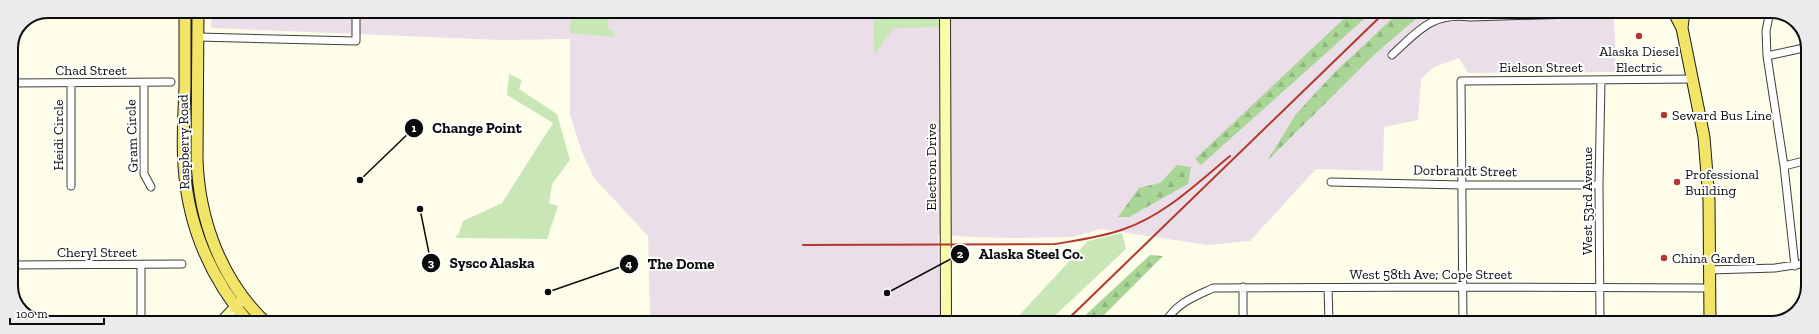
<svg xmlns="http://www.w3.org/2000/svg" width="1819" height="334" viewBox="0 0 1819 334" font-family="'Zilla Slab',serif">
<defs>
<pattern id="forest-firs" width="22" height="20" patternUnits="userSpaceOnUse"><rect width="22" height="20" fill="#a9d696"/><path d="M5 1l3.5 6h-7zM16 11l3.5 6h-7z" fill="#90b680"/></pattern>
</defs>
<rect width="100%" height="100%" fill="#fefdea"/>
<path fill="#eadfe9" d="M212 11H1655L1614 12 1616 71 1614 72 1468 73 1459 58 1434 67 1421 79 1418 120 1384 127 1383 171 1316 169 1250 241 1208 245 1101 229 1072 237 1011 238 970 237 938 234 941 323H650L648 236 594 178 582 152 570 115V39L501 40 211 28Z"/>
<path fill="#c8e6b6" d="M571 11H609L608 28 615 33 614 37 570 33Z
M874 11H942V27L894 28 874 55Z
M509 74 522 80 519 89 557 114 570 160 552 184 549 203 558 206 547 239 455 238 459 233 463 221 502 203 553 123 507 95Z
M1122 233 1126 249 1047 323H1012L1088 241Z"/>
<path fill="url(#forest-firs)" d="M48 11H170L166 15H37Z
M1352 11H1373L1201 165 1195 159Z
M1400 11H1425L1375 54 1267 161 1296 114 1334 73Z
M1177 165 1191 167 1188 184 1129 217H1118L1139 188 1160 183Z
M1150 255 1163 256 1096 323H1077Z"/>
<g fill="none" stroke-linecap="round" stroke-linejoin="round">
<g stroke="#3e3e3e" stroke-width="9">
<path id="street" d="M1770 11 1766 31 1767 56 1784 166 1795 266
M198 37 356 41V11
M1392 55C1418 31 1432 12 1470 17L1676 11
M1767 56 1808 47
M11 83 171 82
M71 83V186
M144 83V174L151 187
M1784 166 1808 160
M1331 182 1462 185H1599
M11 265 182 264
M1710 270 1775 268 1808 263
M1243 287V323
M1328 288 1329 323
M141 323V265
M1165 323C1176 303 1194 297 1213 288L1463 287 1710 288
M1463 323 1461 81 1693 79
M1600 323 1599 185 1601 80"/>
</g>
<g stroke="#2d2d2d" stroke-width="12">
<path id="secondary" d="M945 11 946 323
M220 323 241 301"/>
</g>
<g stroke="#1c1c1c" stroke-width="13">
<path id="primary" d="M185 11C185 36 185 62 185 87 184 113 182 140 184 166 188 225 210 278 249 323
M198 11 197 159C199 220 221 280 266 323
M1673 11 1682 28 1704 137 1709 200 1710 323
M1682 28 1684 11"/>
</g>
<use href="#street" stroke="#fff" stroke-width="7"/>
<use href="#secondary" stroke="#f8fba8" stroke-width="10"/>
<use href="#primary" stroke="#f2e466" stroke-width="11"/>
<path stroke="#b3382b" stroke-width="2" d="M803 245 1055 244C1079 240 1102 237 1124 229 1165 215 1197 183 1230 156
M1064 323 1386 11"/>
</g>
<g fill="#b3382b" stroke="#fff" stroke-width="1.5">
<circle cx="1639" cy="36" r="4"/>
<circle cx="1664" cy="115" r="4"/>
<circle cx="1677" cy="182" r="4"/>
<circle cx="1664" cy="258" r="4"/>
</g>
<g text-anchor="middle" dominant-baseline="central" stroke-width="4" stroke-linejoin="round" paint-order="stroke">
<g font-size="14" fill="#0b0b0b" stroke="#fff" text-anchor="start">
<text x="1639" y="51" text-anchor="middle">Alaska Diesel<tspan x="1639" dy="16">Electric</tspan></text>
<text x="1672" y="115">Seward Bus Line</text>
<text x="1685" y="174">Professional<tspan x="1685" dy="16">Building</tspan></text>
<text x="1672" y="258">China Garden</text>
</g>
<g font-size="14" fill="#0b0b0b" stroke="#fff">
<text x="1541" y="67">Eielson Street</text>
<text x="91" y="70">Chad Street</text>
<text transform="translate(58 135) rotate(-90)">Heidi Circle</text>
<text transform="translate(132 136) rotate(-92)">Gram Circle</text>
<text transform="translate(184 142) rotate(-91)">Raspberry Road</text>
<text transform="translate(931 167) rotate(-90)">Electron Drive</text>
<text transform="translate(1465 171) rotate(1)">Dorbrandt Street</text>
<text transform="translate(1587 201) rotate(-90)">West 53rd Avenue</text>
<text x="97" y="252">Cheryl Street</text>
<text x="1431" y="274">West 58th Ave; Cope Street</text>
</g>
</g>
<path d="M0 0H1819V334H0ZM48 18H1771A30 30 0 0 1 1801 48V286A30 30 0 0 1 1771 316H48A30 30 0 0 1 18 286V48A30 30 0 0 1 48 18Z" fill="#ebebeb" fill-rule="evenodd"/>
<path fill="none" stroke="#0b0b0b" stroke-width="2" d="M48 18H1771A30 30 0 0 1 1801 48V286A30 30 0 0 1 1771 316H48A30 30 0 0 1 18 286V48A30 30 0 0 1 48 18Z"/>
<path fill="none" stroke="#0b0b0b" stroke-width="1.5" d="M360 180L414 128M887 293L960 254M420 209L431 263M548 292L629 264"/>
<g fill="#0b0b0b" stroke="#fff" stroke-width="1.5">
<circle cx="360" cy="180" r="4"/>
<circle cx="887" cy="293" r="4"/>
<circle cx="420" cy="209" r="4"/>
<circle cx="548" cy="292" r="4"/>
<circle cx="414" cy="128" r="10"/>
<circle cx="960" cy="254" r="10"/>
<circle cx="431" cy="263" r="10"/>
<circle cx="629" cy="264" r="10"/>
</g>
<g font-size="12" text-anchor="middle" font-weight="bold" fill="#fff">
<text x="414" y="132">1</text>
<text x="960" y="258">2</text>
<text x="431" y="267">3</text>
<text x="629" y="268">4</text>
</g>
<g font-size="15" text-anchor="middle" font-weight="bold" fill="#0b0b0b" stroke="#fff" stroke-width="4" stroke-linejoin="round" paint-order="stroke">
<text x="477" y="133">Change Point</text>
<text x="1031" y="259">Alaska Steel Co.</text>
<text x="492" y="268">Sysco Alaska</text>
<text x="681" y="269">The Dome</text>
</g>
<path d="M10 318v6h94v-6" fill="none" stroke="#0b0b0b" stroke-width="2"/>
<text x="16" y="318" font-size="12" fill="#0b0b0b" stroke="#ffffff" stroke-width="3" paint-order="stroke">100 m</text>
</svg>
